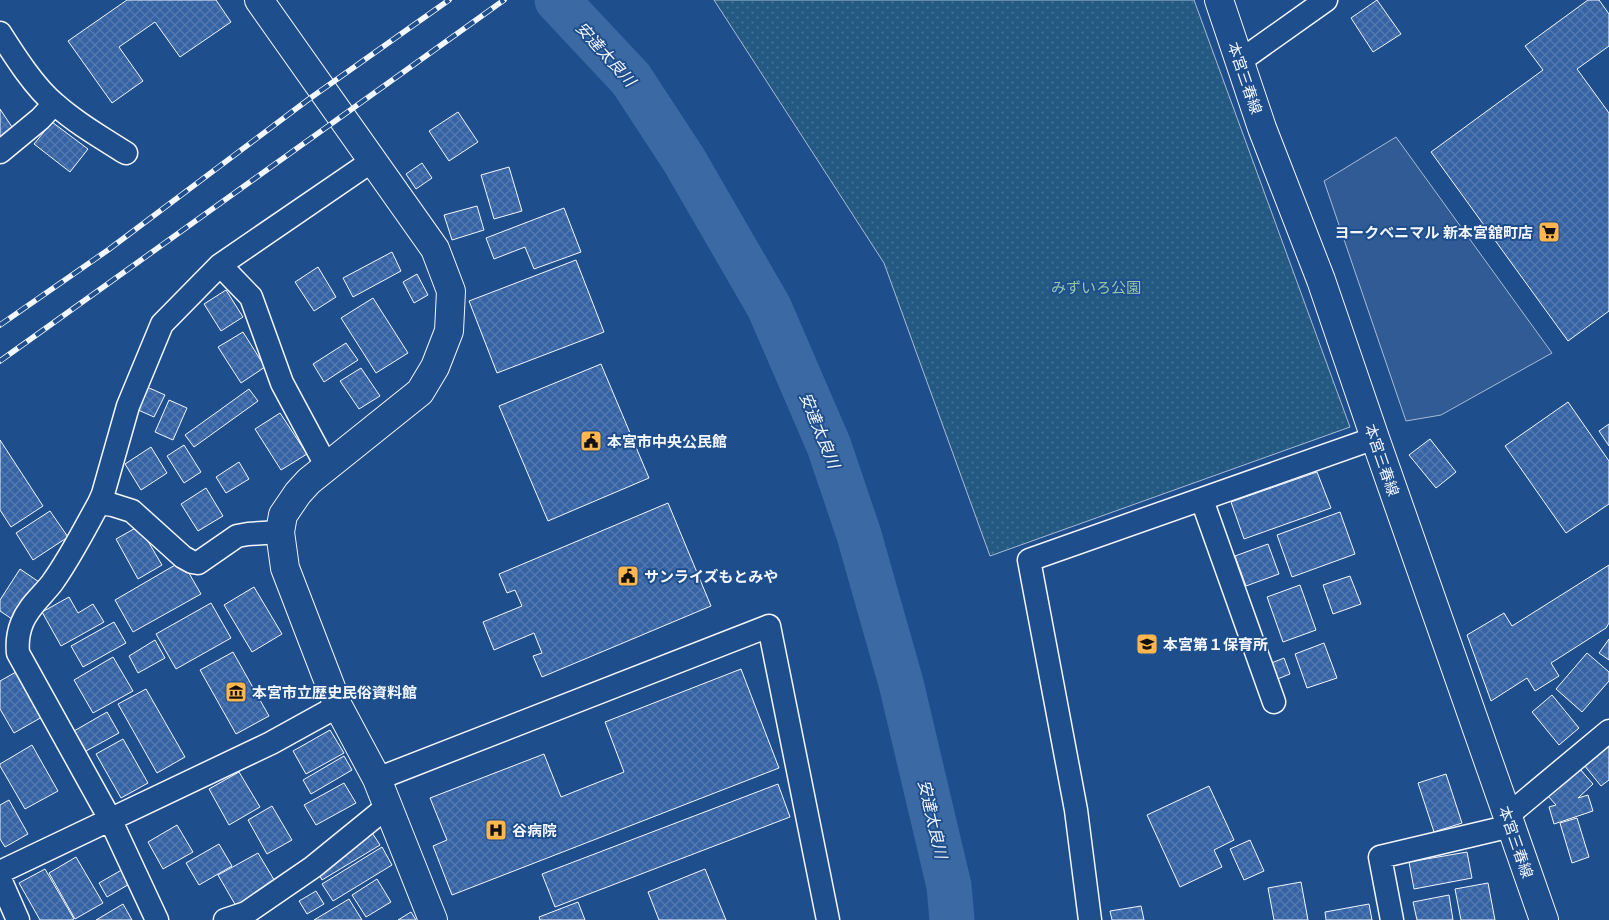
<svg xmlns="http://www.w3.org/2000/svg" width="1609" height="920" viewBox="0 0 1609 920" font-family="'PT Sans','Noto Sans JP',sans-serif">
<defs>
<pattern id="park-dots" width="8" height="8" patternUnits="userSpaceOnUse" patternTransform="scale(1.25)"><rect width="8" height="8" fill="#245a82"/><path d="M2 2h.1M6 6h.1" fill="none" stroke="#447295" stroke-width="1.8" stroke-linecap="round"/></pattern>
<pattern id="building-cross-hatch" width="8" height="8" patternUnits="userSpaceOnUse" patternTransform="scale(1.25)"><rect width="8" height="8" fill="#3563a3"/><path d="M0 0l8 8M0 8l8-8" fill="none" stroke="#537ab1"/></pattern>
</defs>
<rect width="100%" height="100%" fill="#1f4e8c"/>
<path fill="url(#park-dots)" stroke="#a8bbd7" d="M714 0H1194L1350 427 990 556 884 263Z"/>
<path fill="#305b95" stroke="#a8bbd7" d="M1396 137 1552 353 1441 415 1406 421 1324 181Z"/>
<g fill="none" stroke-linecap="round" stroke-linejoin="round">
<path stroke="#3b69a3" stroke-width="45" d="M557 0 631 79 684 160 769 307 829 446 859 535 901 683 949 886 952 920"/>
</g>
<path fill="url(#building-cross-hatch)" stroke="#f2f6ff" d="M127 0H216L231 22 180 57 155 22 119 47 143 81 112 103 68 41Z
M1377 0 1401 34 1373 52 1351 18Z
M1588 0H1599L1609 14V46L1577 69 1609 113V311L1568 341 1431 152 1543 70 1525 46Z
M0 109 14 130 0 140Z
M458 112 478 142 449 161 429 131Z
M52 122 88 149 70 172 34 144Z
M422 163 432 178 416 189 406 174Z
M509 167 522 211 494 219 481 175Z
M477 206 484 230 452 240 444 215Z
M564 208 581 252 534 269 525 247 494 259 486 238Z
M392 252 401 271 353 297 343 278Z
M576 260 604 332 497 373 469 301Z
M318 267 336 297 314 311 295 282Z
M417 274 428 295 414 303 403 282Z
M226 290 243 317 221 331 204 304Z
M373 298 408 353 376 373 341 318Z
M243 332 265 367 241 383 218 347Z
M346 343 358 360 324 382 313 364Z
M601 364 649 478 548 521 499 406Z
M361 368 380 396 359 409 340 381Z
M147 387 165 395 154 417 136 409Z
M249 389 258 401 194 447 185 435Z
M169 400 187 408 173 440 155 432Z
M1568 402 1609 461V504L1566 533 1505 446Z
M280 413 307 454 281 470 255 429Z
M1609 424V446L1599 431Z
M1430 439 1456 472 1436 488 1409 455Z
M0 440 43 506 11 527 0 510Z
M184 445 201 472 184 483 167 456Z
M151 447 167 473 141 490 125 464Z
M239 462 249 479 226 493 216 477Z
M1317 472 1331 508 1244 539 1231 502Z
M206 488 223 516 198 531 181 504Z
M668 503 711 606 542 677 533 656 542 653 534 633 494 650 483 622 522 606 515 590 507 593 499 574Z
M50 511 68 537 33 560 16 533Z
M1340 512 1355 554 1292 577 1277 535Z
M139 526 162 565 138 579 116 539Z
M1268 544 1279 574 1246 586 1235 556Z
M182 561 201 594 133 632 115 600Z
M1609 565V623L1606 628 1551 663 1559 676 1535 691 1527 678 1491 701 1467 635 1504 613 1512 626Z
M20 569 39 582 15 621 0 611V600Z
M1350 576 1361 604 1333 614 1323 585Z
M1300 585 1316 630 1283 642 1267 597Z
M254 587 282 634 252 652 224 605Z
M69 597 78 613 93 604 104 622 61 646 42 612Z
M211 603 231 638 176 669 156 634Z
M114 622 126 643 83 667 71 646Z
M1609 639V660L1599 653Z
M155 640 165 658 138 673 129 656Z
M1324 643 1337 678 1307 688 1295 654Z
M233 652 269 716 236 734 200 670Z
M1587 653 1609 672V681L1582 712 1556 689Z
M113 657 133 691 93 713 74 680Z
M1284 658 1290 674 1275 680 1269 664Z
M741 669 779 768 452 895 433 846 447 840 430 798 544 754 561 797 624 772 605 722Z
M16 672 42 717 14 733 0 709V681Z
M146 689 185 757 157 773 118 704Z
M1552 695 1579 728 1559 745 1532 712Z
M107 712 119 733 86 751 74 731Z
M330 730 344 753 306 774 293 751Z
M123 739 148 783 121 798 96 754Z
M1609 744V780L1601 786 1584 765Z
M32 745 58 791 25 809 0 766V764Z
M344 756 352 770 311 794 303 780Z
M1580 769 1593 784 1578 798 1588 795 1593 811 1554 824 1549 807 1556 805 1548 796Z
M239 772 260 807 229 825 209 789Z
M1446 774 1462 823 1434 832 1418 783Z
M344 783 356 803 316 825 304 805Z
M778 784 790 817 555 907 542 874Z
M1209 786 1234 840 1214 850 1222 867 1180 887 1147 815Z
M9 800 28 834 5 847 0 839V805Z
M272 806 292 840 267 854 248 820Z
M1577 818 1589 857 1572 863 1560 823Z
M177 825 193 852 163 869 148 842Z
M369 828 380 845 322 880 317 870Z
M1250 840 1264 871 1244 880 1230 849Z
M219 844 232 866 199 885 186 863Z
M382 847 392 865 333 901 322 884Z
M1467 852 1472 878 1414 889 1409 862Z
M258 853 276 883 236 906 218 875Z
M76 857 103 903 75 919 49 873Z
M125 868 133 882 107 897 99 883Z
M45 869 74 919 72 920H40L19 883Z
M705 869 726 920H659L648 892Z
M377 879 391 902 366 917 352 895Z
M1301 882 1308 920H1274L1268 888Z
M1488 883 1495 920H1461L1455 889Z
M316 891 324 904 307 914 299 901Z
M1449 895 1453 920H1417L1413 902Z
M349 899 362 920H314Z
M578 902 585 920H540L539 917Z
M123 904 132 920H96Z
M1369 904 1372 920H1326L1325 912Z
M1141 906 1144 920H1112L1110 911Z
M411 912 416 920H398Z"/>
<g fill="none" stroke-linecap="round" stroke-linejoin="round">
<g stroke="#f2f6ff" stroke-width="25">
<path id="street" d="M0 33C14 55 35 88 55 104 76 123 102 138 126 153
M1240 61 1326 0
M0 152 40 119 54 104
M220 265 251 297 282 383 327 467
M1202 500 1274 702
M99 503C84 530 70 558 52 583 42 596 28 607 22 623 18 633 17 643 18 653L110 819 157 920
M280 532 248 534 237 536 198 563 192 562 183 557 132 511 113 505 99 503 103 494 128 406 162 324 220 265 372 161
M377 779 769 626 828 920
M1507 816 1609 731
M0 872 271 743 338 706
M0 879 18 920
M225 920 246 913 313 867 388 806
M1090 920 1076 810 1029 560 1375 438
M1392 920 1380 857 1511 826"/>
</g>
<g stroke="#f2f6ff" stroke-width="30">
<path id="secondary" d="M259 0 435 249 451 291 449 331 435 367 420 392 309 481 298 493 283 515 280 532 285 568 338 706 377 779 433 920"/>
</g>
<g stroke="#f2f6ff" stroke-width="30">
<path id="primary" d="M1219 0 1262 128 1321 280 1375 438 1544 920"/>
</g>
<use href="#street" stroke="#1f4e8c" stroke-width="22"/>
<use href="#secondary" stroke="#1f4e8c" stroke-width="28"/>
<use href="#primary" stroke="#1f4e8c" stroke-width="28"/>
<g stroke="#f2f6ff" stroke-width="5.5">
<path id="rail" d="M0 325 108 250 309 99 449 0
M0 361 504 0"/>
</g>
<use href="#rail" stroke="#1f4e8c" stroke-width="4" stroke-dasharray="11" stroke-linecap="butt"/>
</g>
<defs>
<g id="supermarket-square" transform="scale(1.125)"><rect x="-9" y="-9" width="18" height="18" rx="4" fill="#ffb74d" stroke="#1f4e8c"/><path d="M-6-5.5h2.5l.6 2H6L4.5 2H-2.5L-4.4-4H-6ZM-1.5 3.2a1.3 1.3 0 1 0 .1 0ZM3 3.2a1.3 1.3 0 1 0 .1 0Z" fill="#111"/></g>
<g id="civic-square" transform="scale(1.125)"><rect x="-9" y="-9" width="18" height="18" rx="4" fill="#ffb74d" stroke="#1f4e8c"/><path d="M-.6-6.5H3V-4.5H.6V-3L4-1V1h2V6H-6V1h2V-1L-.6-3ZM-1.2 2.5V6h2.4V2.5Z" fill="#111"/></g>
<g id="school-square" transform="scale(1.125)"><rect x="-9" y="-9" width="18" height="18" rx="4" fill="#ffb74d" stroke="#1f4e8c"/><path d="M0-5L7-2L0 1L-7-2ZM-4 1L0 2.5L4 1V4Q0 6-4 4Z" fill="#111"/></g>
<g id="museum-square" transform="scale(1.125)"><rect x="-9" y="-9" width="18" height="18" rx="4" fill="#ffb74d" stroke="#1f4e8c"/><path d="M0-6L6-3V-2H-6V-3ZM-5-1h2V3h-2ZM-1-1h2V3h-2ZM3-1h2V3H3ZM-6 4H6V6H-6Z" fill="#111"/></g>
<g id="hospital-square" transform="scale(1.125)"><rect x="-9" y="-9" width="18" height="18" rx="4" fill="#ffb74d" stroke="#1f4e8c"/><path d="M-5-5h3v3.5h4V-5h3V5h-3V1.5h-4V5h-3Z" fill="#111"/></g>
</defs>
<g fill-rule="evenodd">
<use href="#supermarket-square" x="1549" y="232"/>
<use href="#civic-square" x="591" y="441"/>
<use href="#civic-square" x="628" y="576"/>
<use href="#school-square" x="1147" y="644"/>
<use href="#museum-square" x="236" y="692"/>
<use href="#hospital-square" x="496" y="830"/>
</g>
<g text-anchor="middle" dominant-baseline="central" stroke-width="4" stroke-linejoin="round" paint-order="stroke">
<g font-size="15" fill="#f2f6ff" stroke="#1f4e8c">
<text transform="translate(1245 78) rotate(71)">本宮三春線</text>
<text transform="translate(1382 460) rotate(71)">本宮三春線</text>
<text transform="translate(1516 842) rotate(71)">本宮三春線</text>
</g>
<g font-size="15" font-weight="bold" fill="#f2f6ff" stroke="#1f4e8c" text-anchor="start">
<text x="1533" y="232" text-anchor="end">ヨークベニマル 新本宮舘町店</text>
<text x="607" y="441">本宮市中央公民館</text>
<text x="644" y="576">サンライズもとみや</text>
<text x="1163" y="644">本宮第１保育所</text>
<text x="252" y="692">本宮市立歴史民俗資料館</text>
<text x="512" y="830">谷病院</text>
</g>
<g font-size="15" fill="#97c8a6" stroke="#1f4e8c">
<text x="1096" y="287">みずいろ公園</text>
</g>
<g font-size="16" font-style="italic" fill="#f2f6ff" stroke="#1f4e8c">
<text transform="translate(606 54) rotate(48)">安達太良川</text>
<text transform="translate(820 430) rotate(68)">安達太良川</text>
<text transform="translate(933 819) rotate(77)">安達太良川</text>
</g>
</g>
</svg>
